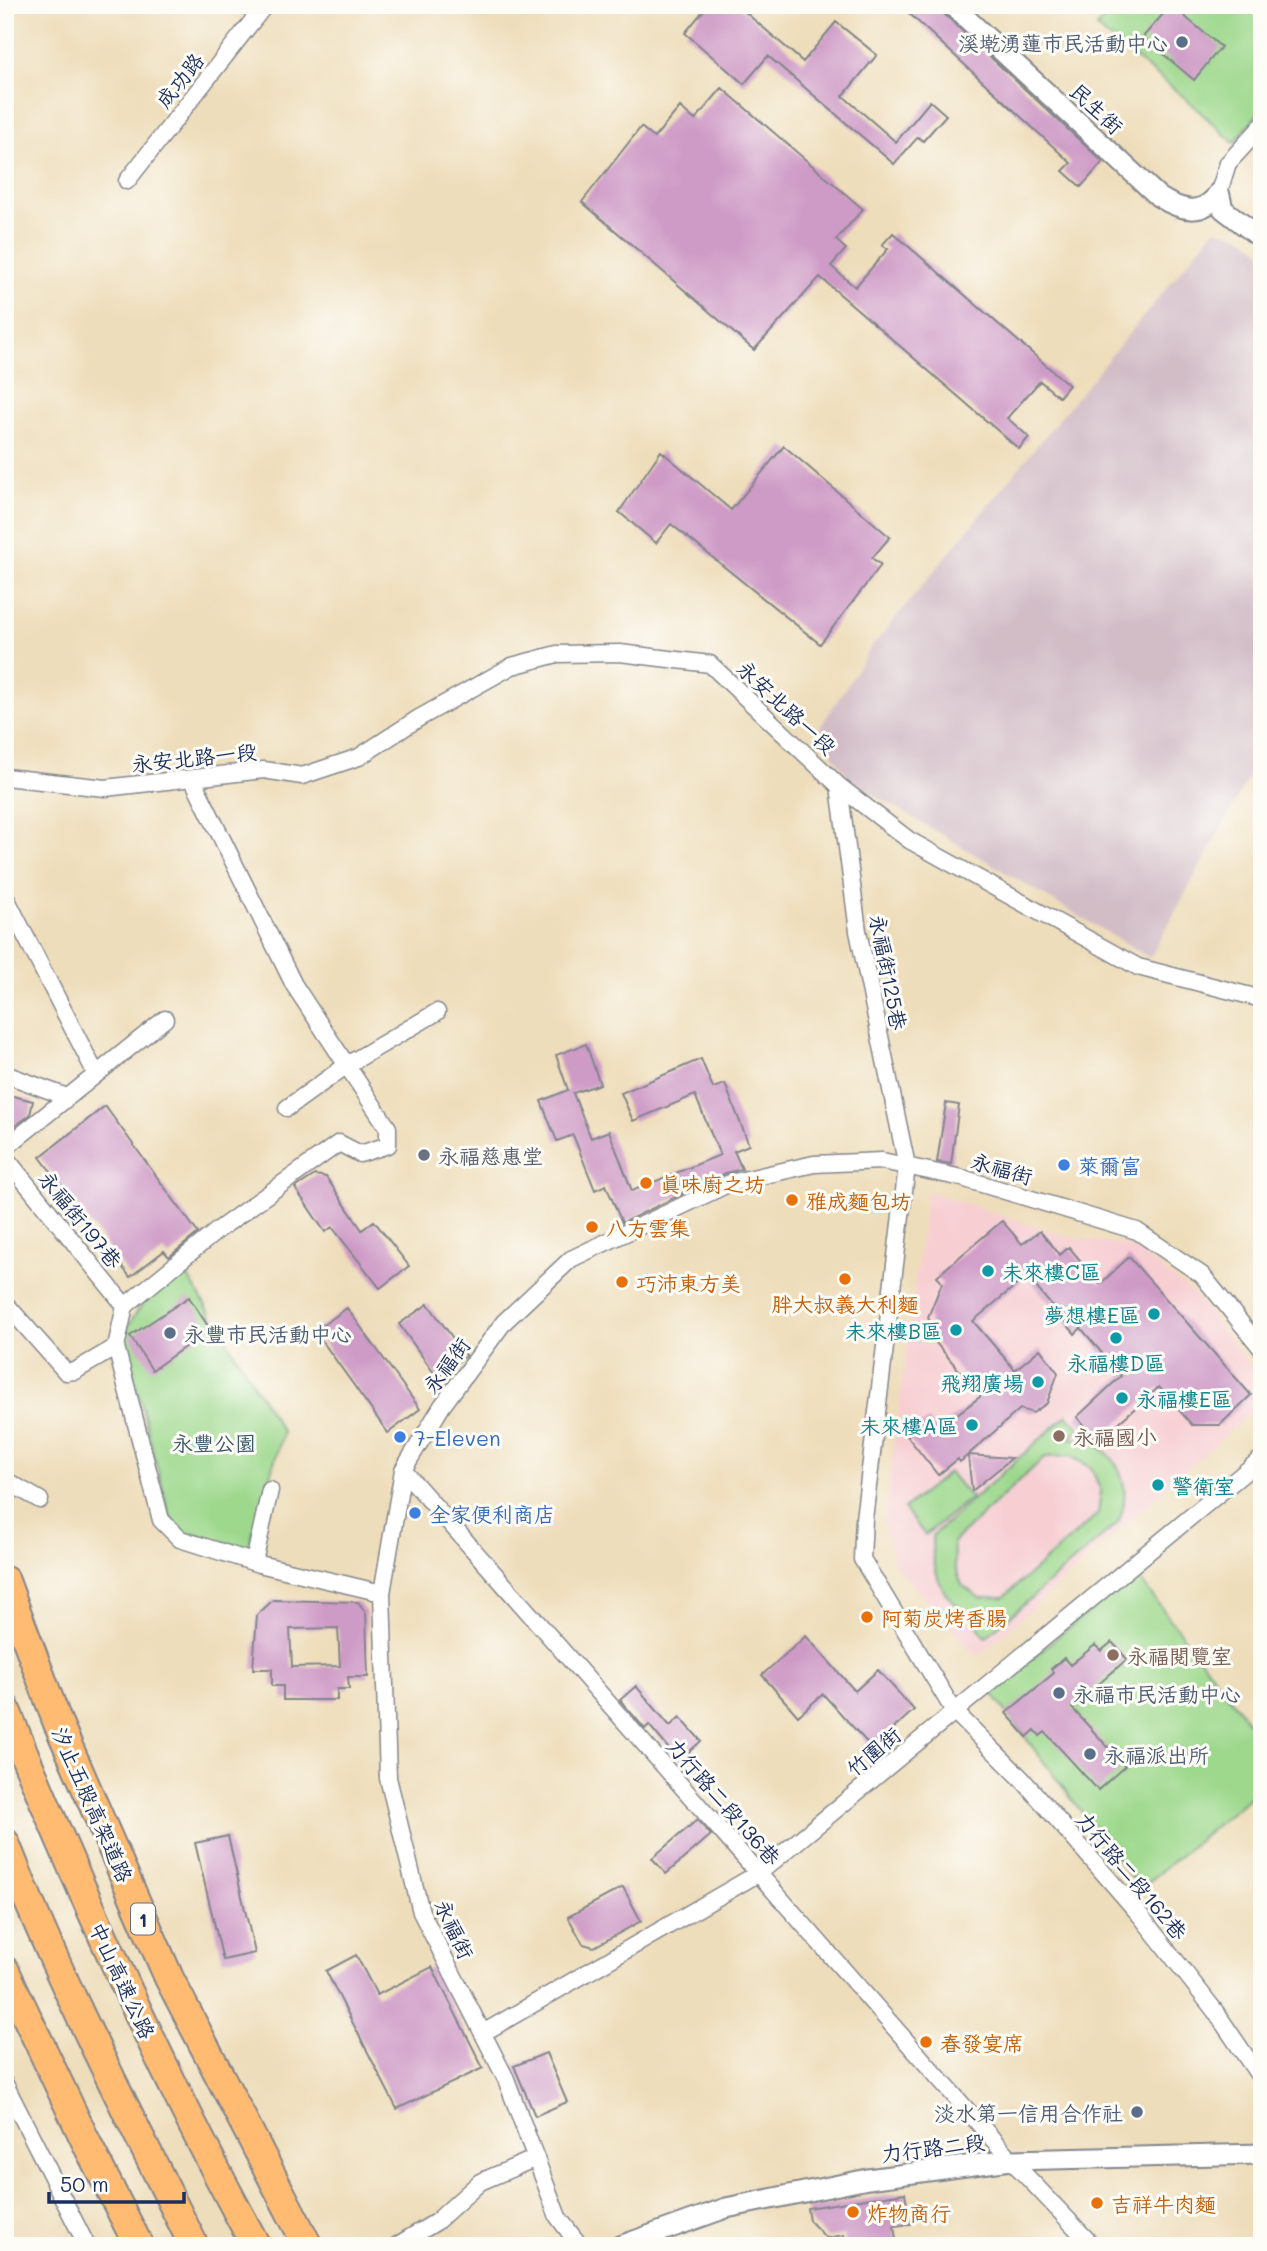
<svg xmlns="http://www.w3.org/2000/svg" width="1267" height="2251" viewBox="0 0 1267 2251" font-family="Mali,'LXGW WenKai TC',sans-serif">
<rect width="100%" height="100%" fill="#fdfcf7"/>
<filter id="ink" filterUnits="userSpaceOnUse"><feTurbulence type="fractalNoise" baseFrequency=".0143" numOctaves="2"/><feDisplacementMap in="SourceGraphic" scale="14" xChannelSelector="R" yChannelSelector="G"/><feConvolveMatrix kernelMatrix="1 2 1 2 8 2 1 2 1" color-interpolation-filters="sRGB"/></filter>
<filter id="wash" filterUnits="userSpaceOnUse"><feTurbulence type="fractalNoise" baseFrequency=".00686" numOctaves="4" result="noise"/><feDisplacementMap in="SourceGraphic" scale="28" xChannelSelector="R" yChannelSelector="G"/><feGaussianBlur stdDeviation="1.57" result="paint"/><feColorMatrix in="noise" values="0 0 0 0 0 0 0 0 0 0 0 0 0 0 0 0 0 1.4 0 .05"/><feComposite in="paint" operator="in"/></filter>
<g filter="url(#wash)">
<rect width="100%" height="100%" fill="#eeddba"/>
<path fill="#f7cfd3" d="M927 1191 1072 1238 1132 1246 1194 1294 1262 1382V1402L978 1657 894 1564 884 1523Z"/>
<path fill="#d2bdc7" d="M1215 229 1240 235 1262 251V753L1150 958 851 781 817 732 871 648Z"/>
<path fill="#9dd88c" stroke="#5c8475" stroke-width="2" fill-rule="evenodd" d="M1114 5H1262V109L1234 143 1184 97 1097 28Z
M184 1270 283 1433 248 1548 181 1532 169 1514 124 1337C135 1305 158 1289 184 1270Z
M1067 1415 1080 1429 1070 1438C1115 1441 1136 1483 1118 1523L986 1637 976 1624 985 1616C943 1610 932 1575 932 1536ZM1070 1456 1091 1467 1101 1491 1098 1514 1004 1597 980 1598 962 1585 955 1566 953 1542 1045 1457Z
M949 1472 971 1498 925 1535 904 1509Z
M1135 1573 1262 1740V1787L1140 1889 991 1692Z"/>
<g id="blocks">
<path fill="#ce9ac6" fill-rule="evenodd" d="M708 5H737L803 62 836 22 877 55 843 96 896 142 930 101 946 115 923 141 918 137 894 164 768 56 744 84 685 33Z
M900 5H940L944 14 1103 162 1081 187 1063 171 1071 163Z
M1171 5 1221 47 1194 80 1143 37Z
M722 88 863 209 836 240 846 249 831 266 855 287 888 249 882 245 893 233 1069 385 1059 397 1040 381 1007 418 1029 437 1019 449 820 277 754 350 582 202 641 127 654 138 680 107 695 120Z
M784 446 890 537 872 558 881 565 820 644 671 524 656 543 619 512 661 451 731 510Z
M586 1044 600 1084 573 1093 591 1138 609 1131 632 1191 720 1155 695 1095 633 1121 621 1093 701 1059 713 1088 725 1084 749 1145 734 1151 742 1169 726 1173 622 1223 606 1185 595 1190 573 1135 557 1141 541 1101 568 1090 556 1055Z
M5 1094 33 1101 30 1115 15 1126 5 1124Z
M946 1103 959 1105 951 1164 937 1162Z
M105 1106 198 1233 169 1257 164 1251 130 1277 40 1157Z
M315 1175 326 1177 362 1230 374 1221 409 1266 380 1288 332 1227 325 1232 295 1188Z
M1002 1221 1022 1244 1040 1231 1060 1255 1069 1247 1100 1284 1129 1257 1251 1395 1220 1425H1192L1159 1387 1097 1442 1077 1417 1121 1376 1081 1328 1075 1334 1027 1276 973 1321 1015 1370 1040 1349 1058 1373 1047 1403 1033 1413 1020 1409 960 1462 958 1459 938 1475 907 1436 928 1420 936 1430 981 1396 936 1343 928 1317 942 1283 937 1276Z
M189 1297 210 1329 152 1370 130 1336Z
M428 1304 466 1356 437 1377 399 1324Z
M347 1308 420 1409 388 1433 315 1331Z
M968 1455 1012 1458 972 1491Z
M273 1600 358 1602 366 1613 368 1677H348L349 1689H337V1700H283V1686H272V1669H253L257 1615ZM338 1628 340 1666 292 1667 290 1629Z
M806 1636 855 1691 878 1670 914 1710 872 1748 823 1694 798 1716 762 1675Z
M1112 1642 1127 1659 1072 1708 1125 1766 1098 1790 1045 1732 1040 1736 1035 1730 1027 1737 1006 1713 1054 1673 1051 1669 1064 1658 1070 1665 1095 1645 1101 1651Z
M636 1686 670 1726 680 1717 701 1741 679 1761 649 1725 645 1729 620 1700Z
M697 1820 711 1835 666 1874 652 1858Z
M228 1836 255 1953 223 1960 195 1843Z
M623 1887 641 1921 594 1947 583 1944 568 1917Z
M356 1955 377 1995 432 1967 483 2068 397 2109 326 1971Z
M546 2053 567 2102 535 2116 514 2066Z
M905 2193 911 2224 894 2226 897 2246H845L844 2235 826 2238 809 2220 807 2208Z"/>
</g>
</g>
<g filter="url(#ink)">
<use href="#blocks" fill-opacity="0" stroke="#84868c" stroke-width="2"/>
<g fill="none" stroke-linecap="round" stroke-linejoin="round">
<g stroke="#84868c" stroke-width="19">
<path id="minor" d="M127 181 265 5
M1219 192 1228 163 1262 126
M5 777 105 788 264 770 302 776 359 757 419 718 512 666 557 654 620 653 710 664 839 786 909 840 1138 967 1262 999
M192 778 294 985 388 1128V1145L360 1154 339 1143 218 1230 125 1306 116 1347 161 1520 180 1539 259 1564 382 1593
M839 786 858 931 907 1166 864 1519 862 1559 954 1711 1022 1779 1140 1915 1215 2011 1262 2080
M5 896 96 1074
M5 1074 67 1097
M287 1108 347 1065 437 1012
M5 1148 165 1019
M5 1157 125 1306
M5 1303 66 1372 75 1371 116 1347
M403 1470 1011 2160 1093 2246
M5 1480 40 1500
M254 1562 270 1490
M483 2033 759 1873 1262 1458
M5 2084 87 2246
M396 2246 436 2222 480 2182 536 2158
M580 2246 558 2217 506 2079 421 1912 388 1778 382 1593 403 1470 442 1406 504 1322 571 1259 730 1183 814 1164 882 1161 962 1178 1137 1231 1202 1275 1262 1349"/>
</g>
<g stroke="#84868c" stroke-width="23">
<path id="tertiary" d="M952 5 1159 197C1180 210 1203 218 1219 192
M1219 192 1223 209 1262 239
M620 2246 726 2208 868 2179 1011 2160 1262 2154"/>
</g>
<g stroke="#84868c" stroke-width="32">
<path id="motorway" d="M5 1581 57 1721 169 1978 308 2246
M5 1708C80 1891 161 2072 256 2246
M5 1843C59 1981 128 2113 194 2246
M5 1971 89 2148 139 2246"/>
</g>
<use href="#minor" stroke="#fff" stroke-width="16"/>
<use href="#tertiary" stroke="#fff" stroke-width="19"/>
<use href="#motorway" stroke="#ffbb71" stroke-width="28"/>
</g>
</g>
<g fill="#5c6f8a" stroke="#fdfcf7" stroke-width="2.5">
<circle cx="1182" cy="42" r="7"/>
<circle cx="170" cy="1333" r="7"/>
<circle cx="1059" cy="1693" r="7"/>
<circle cx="1090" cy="1754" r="7"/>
<circle cx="1137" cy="2112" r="7"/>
</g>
<circle fill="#6b7280" stroke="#fdfcf7" stroke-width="2.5" cx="424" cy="1155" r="7"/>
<g fill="#3f7fe0" stroke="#fdfcf7" stroke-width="2.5">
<circle cx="1064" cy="1165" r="7"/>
<circle cx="400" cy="1437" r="7"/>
<circle cx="415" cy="1513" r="7"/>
</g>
<g fill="#e8710a" stroke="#fdfcf7" stroke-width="2.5">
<circle cx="646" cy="1183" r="7"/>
<circle cx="792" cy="1200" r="7"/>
<circle cx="592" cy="1227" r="7"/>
<circle cx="845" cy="1279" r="7"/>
<circle cx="622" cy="1282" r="7"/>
<circle cx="867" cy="1617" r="7"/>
<circle cx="926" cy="2042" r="7"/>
<circle cx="1097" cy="2203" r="7"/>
<circle cx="853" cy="2212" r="7"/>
</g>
<g fill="#0f9aa8" stroke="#fdfcf7" stroke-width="2.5">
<circle cx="988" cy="1271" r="7"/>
<circle cx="1154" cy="1314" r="7"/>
<circle cx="956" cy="1330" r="7"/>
<circle cx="1116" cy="1338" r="7"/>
<circle cx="1038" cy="1382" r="7"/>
<circle cx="1122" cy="1398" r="7"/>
<circle cx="972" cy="1425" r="7"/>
<circle cx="1158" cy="1485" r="7"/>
</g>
<g fill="#8d6e63" stroke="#fdfcf7" stroke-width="2.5">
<circle cx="1059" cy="1436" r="7"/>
<circle cx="1113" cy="1655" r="7"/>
</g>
<g text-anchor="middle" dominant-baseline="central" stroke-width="6" stroke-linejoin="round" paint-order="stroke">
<rect fill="#fdfcf7" stroke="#5f6c8c" stroke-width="2" x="131" y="1903.5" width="24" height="31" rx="5"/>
<g font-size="19" font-weight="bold" fill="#1b2f5e">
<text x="143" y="1919">1</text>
</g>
<g font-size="21" fill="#4e5e75" stroke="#fdfcf7" text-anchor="start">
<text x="1168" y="42" text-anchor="end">溪墘湧蓮市民活動中心</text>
<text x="184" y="1333">永豐市民活動中心</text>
<text x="1073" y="1693">永福市民活動中心</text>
<text x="1104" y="1754">永福派出所</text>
<text x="1123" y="2112" text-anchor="end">淡水第一信用合作社</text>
</g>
<g font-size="21" fill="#1b2f5e" stroke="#fdfcf7">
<text transform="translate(179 80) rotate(-52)">成功路</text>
<text transform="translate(1097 108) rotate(43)">民生街</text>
<text transform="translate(787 707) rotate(43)">永安北路一段</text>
<text transform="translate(194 757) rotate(-6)">永安北路一段</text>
<text transform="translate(889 972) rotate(79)">永福街125巷</text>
<text transform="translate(1002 1168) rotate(16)">永福街</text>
<text transform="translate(81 1219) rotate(51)">永福街197巷</text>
<text transform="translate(446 1365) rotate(-54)">永福街</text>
<text transform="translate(873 1751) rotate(-40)">竹圍街</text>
<text transform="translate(724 1801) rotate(49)">力行路二段136巷</text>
<text transform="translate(93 1804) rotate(66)">汐止五股高架道路</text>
<text transform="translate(1132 1875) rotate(50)">力行路二段162巷</text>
<text transform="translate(455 1929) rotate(65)">永福街</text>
<text transform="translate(123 1980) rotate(65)">中山高速公路</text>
<text transform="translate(933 2147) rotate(-7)">力行路二段</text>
</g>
<g font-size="21" fill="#5b616d" stroke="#fdfcf7" text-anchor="start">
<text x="438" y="1155">永福慈惠堂</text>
</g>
<g font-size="21" fill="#366cbe" stroke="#fdfcf7" text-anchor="start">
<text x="1078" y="1165">萊爾富</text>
<text x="414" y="1437">7-Eleven</text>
<text x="429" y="1513">全家便利商店</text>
</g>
<g font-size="21" fill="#c56008" stroke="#fdfcf7" text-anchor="start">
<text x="660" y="1183">真味廚之坊</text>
<text x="806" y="1200">雅成麵包坊</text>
<text x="606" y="1227">八方雲集</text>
<text x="636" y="1282">巧沛東方美</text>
<text x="845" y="1303" text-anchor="middle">胖大叔義大利麵</text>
<text x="881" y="1617">阿菊炭烤香腸</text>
<text x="940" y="2042">春發宴席</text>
<text x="1111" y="2203">吉祥牛肉麵</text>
<text x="867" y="2212">炸物商行</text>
</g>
<g font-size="21" fill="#0d838f" stroke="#fdfcf7" text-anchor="end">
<text x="1002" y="1271" text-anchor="start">未來樓C區</text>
<text x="1140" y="1314">夢想樓E區</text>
<text x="942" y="1330">未來樓B區</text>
<text x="1116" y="1362" text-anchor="middle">永福樓D區</text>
<text x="1024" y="1382">飛翔廣場</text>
<text x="1136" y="1398" text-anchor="start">永福樓E區</text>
<text x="958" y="1425">未來樓A區</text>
<text x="1172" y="1485" text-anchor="start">警衛室</text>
</g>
<g font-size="21" fill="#785e54" stroke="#fdfcf7" text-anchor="start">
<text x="1073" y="1436">永福國小</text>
<text x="1127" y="1655">永福閱覽室</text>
</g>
<g font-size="21" fill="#3c596a" stroke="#fdfcf7">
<text x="214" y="1442">永豐公園</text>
</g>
</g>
<rect width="1267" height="2251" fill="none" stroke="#fdfcf7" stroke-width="28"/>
<path d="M49 2192v10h135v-10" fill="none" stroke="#1b2f5e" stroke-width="3.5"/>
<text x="60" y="2192" font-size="21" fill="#1b2f5e" stroke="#fdfcf7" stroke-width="5" paint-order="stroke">50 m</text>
</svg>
